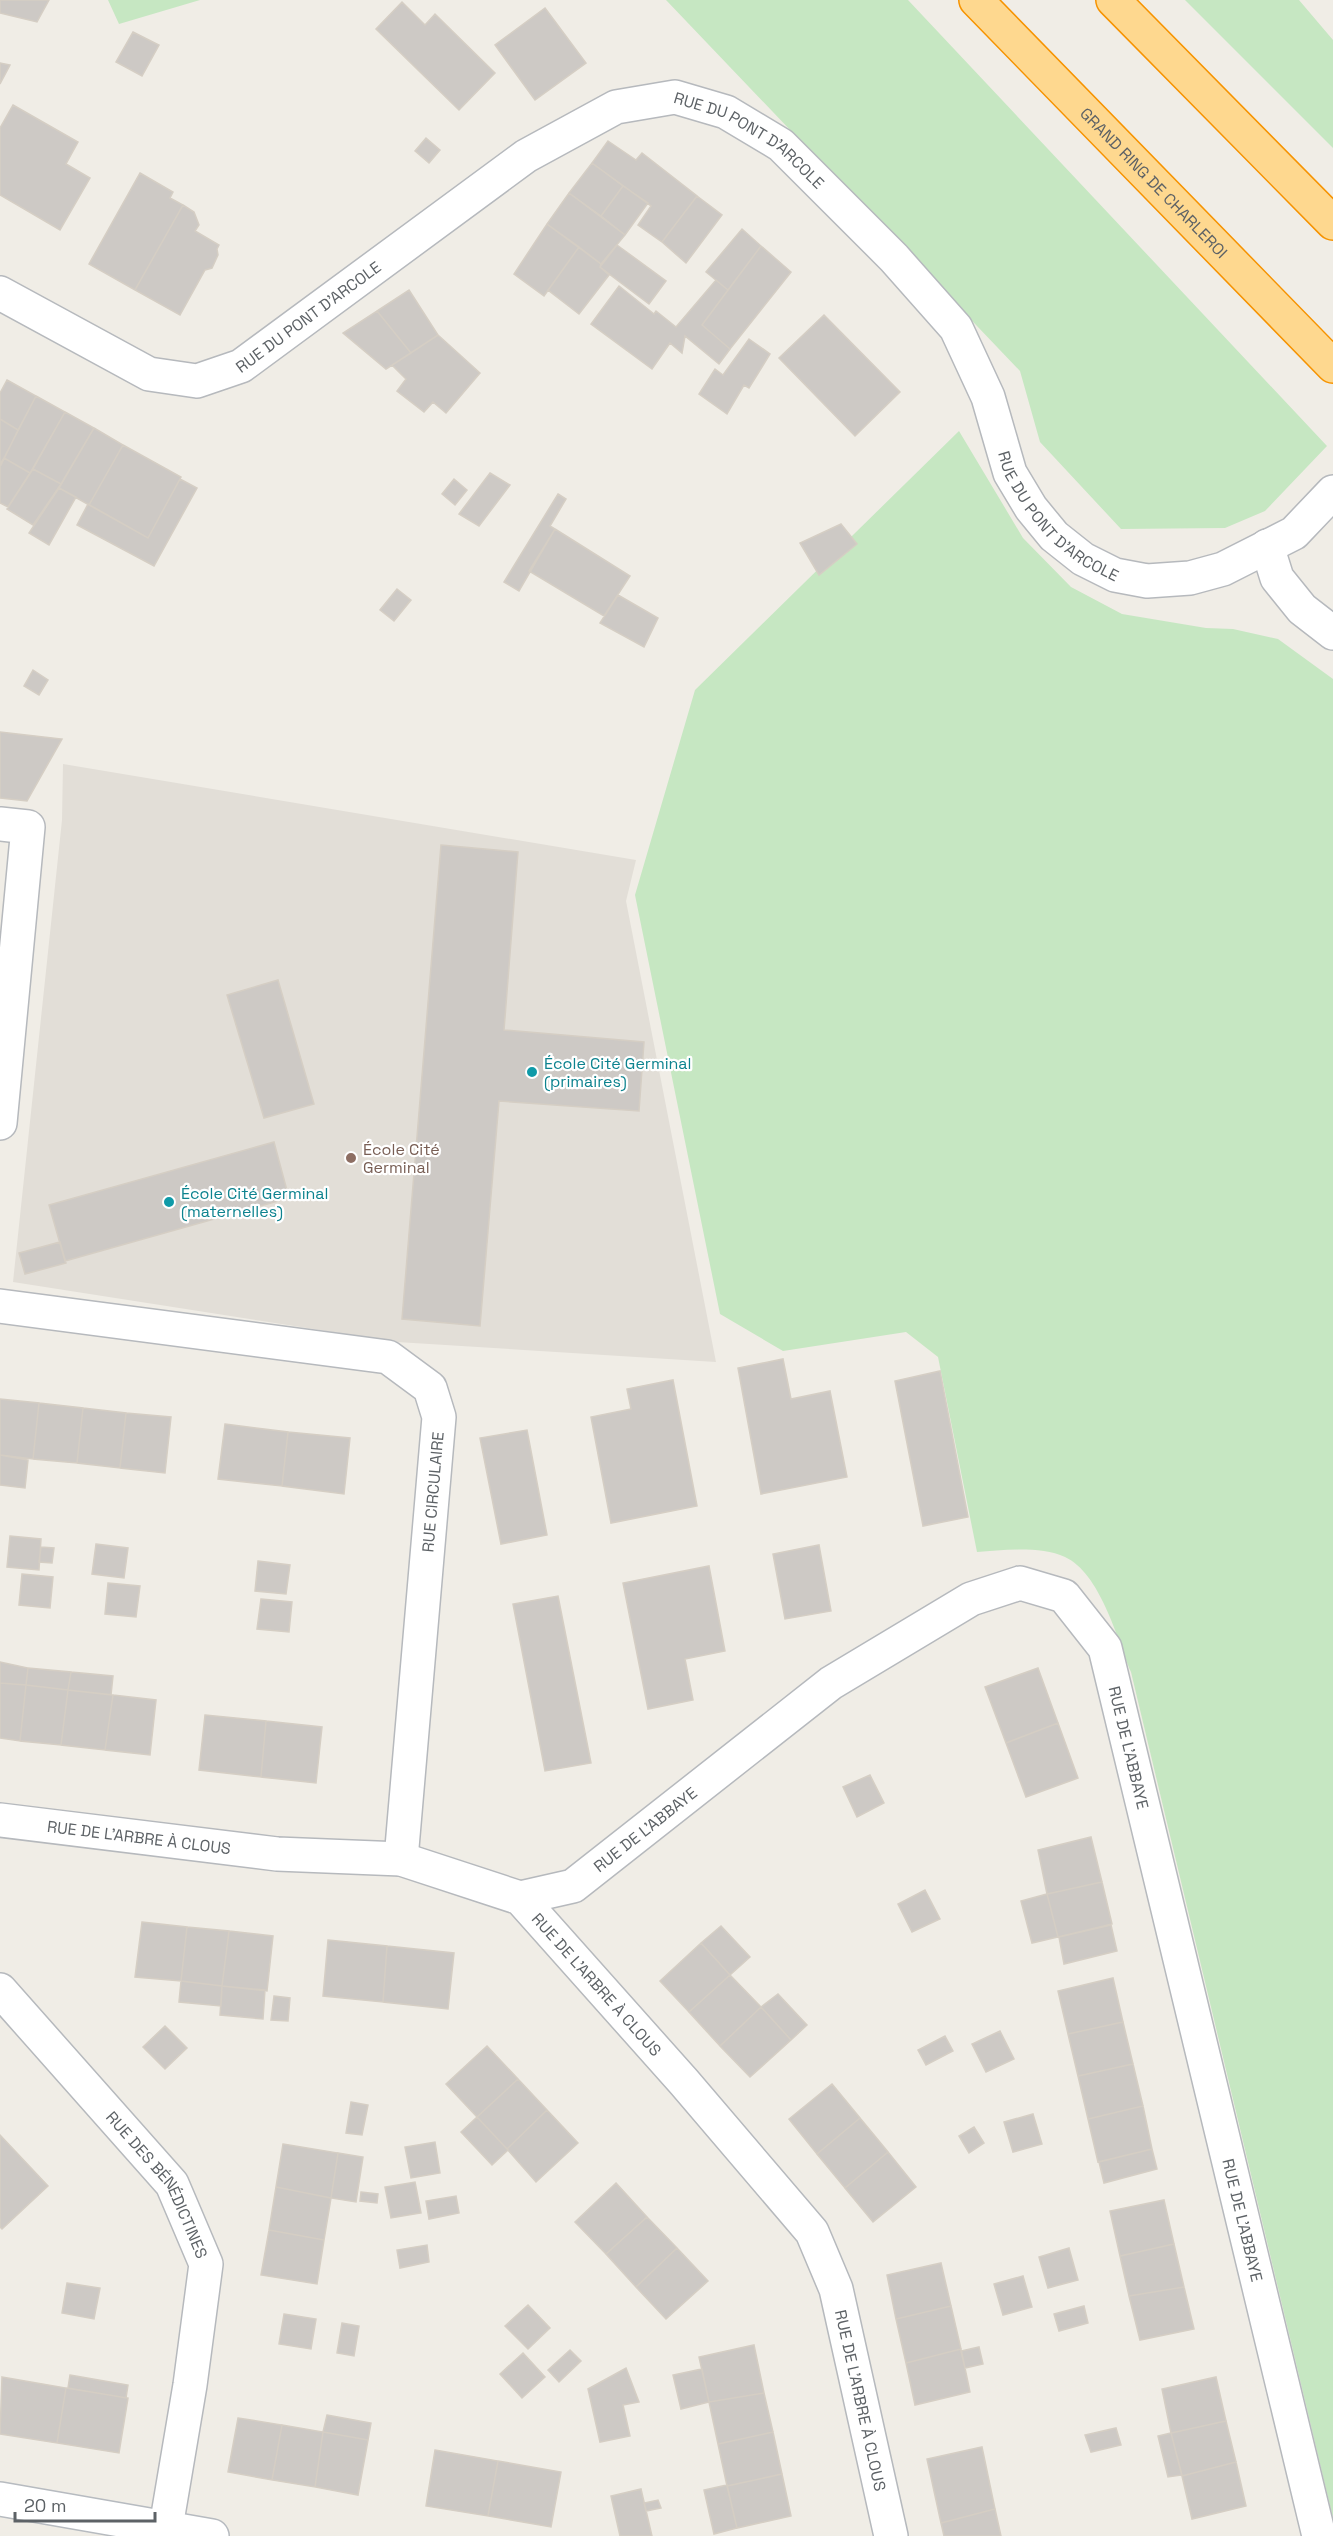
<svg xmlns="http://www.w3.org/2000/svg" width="1333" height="2536" viewBox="0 0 1333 2536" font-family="'Space Grotesk',sans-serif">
<rect width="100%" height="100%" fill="#f0ede6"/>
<path fill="#e2ded7" d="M63 764 636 860 626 901 716 1362 397 1342 13 1282 62 820Z"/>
<path fill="#c6e7c2" d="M108 0H200L119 24Z
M666 0H908L1327 446 1265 511 1225 528 1121 529 1040 442 1020 371Z
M1185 0H1299L1333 40V148Z
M959 431 1023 538 1071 587 1122 614 1206 628 1233 629 1278 639 1333 679V2518L1131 1672C1117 1638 1100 1573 1065 1557 1041 1546 1003 1550 977 1552L938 1357 906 1332 783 1351 720 1314 635 895 695 690Z"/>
<path fill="#cdc9c5" stroke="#d5cec4" stroke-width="1.5" d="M0 0H49L37 22 0 13Z
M402 2 425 25 435 14 495 73 459 110 376 29Z
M545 8 586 63 535 100 495 45Z
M133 32 159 45 142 76 116 62Z
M0 63 10 65 0 84Z
M13 105 78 142 66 164 90 178 60 230 0 195V128Z
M426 138 440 150 429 163 415 151Z
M608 141 636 160 642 153 697 196 662 242 638 225 651 206 592 163Z
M592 163 623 186 601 216 569 193Z
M140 173 173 192 170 198 183 205 135 290 89 264Z
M623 186 648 203 625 235 601 216Z
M569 193 625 235 601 264 547 224Z
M697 196 722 215 686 263 662 242Z
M183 205 194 212 199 225 195 231 219 245 217 249 218 255 212 268 205 270 180 315 135 290Z
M547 224 579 247 544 296 514 274Z
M742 229 761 246 728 290 706 272Z
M617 245 666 281 649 304 600 267Z
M761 246 791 272 730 349 702 325Z
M579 247 601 264 600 267 609 275 579 314 548 290Z
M716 280 728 290 702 325 730 349 719 364 685 336 682 353 670 343 652 369 591 324 619 286 654 314 656 311 676 327Z
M409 290 438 335 411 353 377 311Z
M377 311 411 353 386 369 343 333Z
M824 315 900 392 855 436 779 358Z
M438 335 480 373 446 413 433 402 424 412 397 391 406 379 392 365Z
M749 339 770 354 749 388 744 385 727 414 699 394 715 369 723 375Z
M7 380 36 396 18 430 0 419V393Z
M36 396 65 412 30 473 4 458Z
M65 412 94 428 61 484 33 469Z
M0 419 18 430 1 465 0 464Z
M94 428 123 445 89 505 59 488Z
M123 445 181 477 148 538 89 505Z
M4 458 30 473 8 507 0 503V464Z
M33 469 61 484 33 525 7 509Z
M490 473 510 485 479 526 459 514Z
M180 479 197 488 154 566 77 525 88 504 148 538Z
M454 479 467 490 455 505 442 494Z
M59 488 76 497 49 545 29 533Z
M558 494 566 499 550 526 555 529 519 591 504 582Z
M841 524 857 544 819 575 800 543Z
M555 529 630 576 604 616 529 571Z
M397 589 411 600 394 621 380 610Z
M618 595 658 618 644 647 600 623Z
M33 670 48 680 39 695 24 686Z
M0 732 62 739 27 801 0 798Z
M441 845 518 852 504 1030 644 1042 639 1111 499 1101 480 1326 402 1319Z
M278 980 314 1104 264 1118 227 995Z
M274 1142 289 1198 65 1261 49 1205Z
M60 1242 66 1263 25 1274 19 1253Z
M783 1359 791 1399 830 1391 847 1477 761 1494 738 1368Z
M940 1371 968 1517 923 1526 895 1381Z
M673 1380 697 1506 611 1523 591 1417 631 1409 627 1389Z
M0 1399 39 1403 33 1459 0 1455Z
M39 1403 83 1408 77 1463 33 1459Z
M83 1408 126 1413 120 1468 77 1463Z
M126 1413 171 1417 165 1473 120 1468Z
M225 1424 288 1432 282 1486 218 1479Z
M527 1430 547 1535 501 1544 480 1438Z
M288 1432 350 1438 344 1494 282 1486Z
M0 1455 28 1460 25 1488 0 1485Z
M10 1536 41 1539 39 1570 7 1567Z
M96 1544 128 1548 124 1578 92 1574Z
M819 1545 831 1611 785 1619 773 1554Z
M41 1547 54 1548 52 1563 39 1562Z
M258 1561 290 1565 286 1594 255 1591Z
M709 1566 725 1651 685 1659 693 1700 648 1709 623 1583Z
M22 1574 53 1577 50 1608 19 1605Z
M108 1583 140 1586 136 1617 105 1614Z
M558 1596 591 1763 545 1771 513 1604Z
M261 1599 292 1602 289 1632 257 1629Z
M0 1662 28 1668 26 1685 0 1683Z
M28 1668 71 1672 68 1690 26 1685Z
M1038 1668 1058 1723 1006 1743 985 1687Z
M71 1672 113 1676 111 1695 68 1690Z
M0 1683 26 1685 20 1741 0 1738Z
M26 1685 68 1690 61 1745 20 1741Z
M68 1690 113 1695 105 1750 61 1745Z
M113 1695 156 1700 150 1755 105 1750Z
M205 1715 266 1721 261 1777 199 1770Z
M266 1721 322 1727 316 1783 261 1777Z
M1058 1723 1078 1778 1026 1797 1006 1743Z
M870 1775 884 1803 857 1817 843 1787Z
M1091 1837 1102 1882 1047 1894 1038 1850Z
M1102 1882 1112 1924 1058 1937 1047 1894Z
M925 1890 940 1919 912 1932 898 1904Z
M1047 1894 1058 1937 1032 1943 1021 1901Z
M142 1922 187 1927 181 1981 135 1977Z
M1111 1925 1117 1951 1064 1964 1059 1937Z
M721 1926 750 1957 730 1975 701 1943Z
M187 1927 229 1931 222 1986 181 1981Z
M229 1931 273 1936 267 1991 222 1986Z
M328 1940 387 1946 383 2002 323 1996Z
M701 1943 730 1975 689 2012 660 1981Z
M387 1946 454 1953 448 2009 383 2002Z
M730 1975 761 2007 720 2046 689 2012Z
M1113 1978 1123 2022 1068 2034 1058 1991Z
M181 1981 222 1986 221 2006 179 2002Z
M222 1986 265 1990 263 2019 220 2015Z
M778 1994 807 2025 791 2040 761 2007Z
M274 1996 290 1998 288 2021 271 2020Z
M761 2007 791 2040 750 2077 720 2046Z
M1123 2022 1133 2064 1078 2076 1068 2034Z
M165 2026 187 2048 165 2069 143 2047Z
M1000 2031 1014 2059 986 2072 972 2044Z
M945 2036 953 2051 926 2065 918 2050Z
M487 2046 518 2079 477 2117 446 2084Z
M1133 2064 1143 2106 1088 2119 1078 2076Z
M518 2079 547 2110 507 2149 477 2117Z
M832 2084 860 2118 817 2154 789 2119Z
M351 2102 368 2105 362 2135 346 2133Z
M1143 2106 1152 2149 1098 2162 1088 2119Z
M547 2110 578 2143 536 2182 507 2149Z
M1033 2114 1042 2144 1013 2152 1004 2122Z
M477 2117 508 2150 492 2165 461 2132Z
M860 2118 888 2152 845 2188 817 2154Z
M974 2127 984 2143 969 2153 959 2136Z
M0 2135 48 2186 2 2229 0 2227Z
M435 2142 440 2173 411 2178 405 2147Z
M283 2144 338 2153 331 2198 276 2187Z
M1152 2149 1157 2169 1104 2183 1099 2162Z
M888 2152 916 2187 873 2222 845 2188Z
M338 2153 363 2157 356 2202 331 2198Z
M415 2182 421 2213 391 2218 385 2187Z
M616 2183 647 2217 606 2254 575 2222Z
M276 2187 331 2198 324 2240 269 2230Z
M361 2192 378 2194 377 2203 360 2201Z
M456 2196 459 2213 429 2219 426 2201Z
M1164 2200 1174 2244 1120 2256 1110 2211Z
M647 2217 677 2248 636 2287 606 2254Z
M269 2230 324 2240 317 2284 261 2275Z
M1174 2244 1184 2287 1129 2296 1120 2256Z
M427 2245 429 2262 400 2268 397 2250Z
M677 2248 708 2281 666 2319 636 2287Z
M1069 2248 1078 2280 1048 2288 1039 2257Z
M941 2263 951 2306 896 2319 887 2275Z
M1023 2276 1032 2307 1003 2315 994 2284Z
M67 2283 100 2288 94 2319 62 2313Z
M1184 2287 1194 2329 1140 2340 1129 2296Z
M528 2305 550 2328 528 2349 505 2326Z
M951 2306 961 2349 906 2363 896 2319Z
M1084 2306 1088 2323 1059 2331 1054 2314Z
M284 2314 316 2319 311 2349 279 2344Z
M342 2323 359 2326 354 2356 337 2353Z
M754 2345 764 2393 709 2402 699 2357Z
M979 2347 983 2364 965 2368 961 2351Z
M961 2349 970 2392 915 2405 906 2363Z
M570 2350 581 2361 559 2382 548 2370Z
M523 2353 545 2377 522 2398 500 2374Z
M626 2368 639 2402 623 2405 630 2436 600 2442 588 2389Z
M702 2369 709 2402 681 2409 673 2375Z
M70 2375 128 2385 126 2398 68 2388Z
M2 2377 66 2388 57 2443 0 2434Z
M1216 2377 1226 2421 1171 2433 1162 2389Z
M66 2388 128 2398 119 2453 57 2443Z
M764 2393 773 2432 718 2444 709 2402Z
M327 2415 371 2423 368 2440 323 2432Z
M238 2418 282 2425 272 2480 228 2472Z
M1226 2421 1236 2462 1182 2476 1171 2433Z
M282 2425 323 2432 315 2487 272 2480Z
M1116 2428 1121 2445 1091 2452 1085 2435Z
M323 2432 368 2440 358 2495 315 2487Z
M773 2432 782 2474 727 2486 718 2444Z
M1171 2433 1182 2475 1168 2477 1158 2436Z
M982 2447 995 2509 941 2523 927 2459Z
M435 2450 498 2461 488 2516 426 2506Z
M498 2461 561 2472 551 2527 488 2516Z
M1236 2462 1246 2506 1192 2519 1182 2476Z
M782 2474 791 2516 737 2528 727 2486Z
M727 2485 737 2528 714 2534 704 2490Z
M641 2489 652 2536H620L611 2496Z
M658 2500 661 2508 646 2511 644 2503Z
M995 2509 1001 2536H944L941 2523Z"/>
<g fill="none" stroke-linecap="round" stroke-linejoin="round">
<g stroke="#b6b9bd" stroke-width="36">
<g id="street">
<path id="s1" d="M0 293 149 374 197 381 241 366 526 156 616 107 675 97 726 112 781 145 894 258 956 328 988 397 1010 473 1031 508 1054 536 1083 559 1115 575 1147 581 1190 578 1223 569 1294 533 1333 492"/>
<path d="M1267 546 1277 578 1302 609 1333 633"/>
<path d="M0 824 28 827 0 1123"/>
<path d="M0 1306 388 1357 430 1388 439 1417 401 1859"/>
<path id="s2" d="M0 1820 277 1854 401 1859 520 1898 684 2082 812 2232 836 2289 891 2536"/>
<path id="s3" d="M520 1898 573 1886 831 1683 971 1599 1020 1583 1064 1596 1105 1648 1319 2536"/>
<path id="s4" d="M0 1990 172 2184 206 2264 190 2385 166 2527"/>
</g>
</g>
<g stroke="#b7bbc0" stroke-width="36">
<path id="secondary" d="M0 2499 212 2536"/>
</g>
<g stroke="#f69300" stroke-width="36">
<g id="highway">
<path id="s5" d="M976 0 1333 366"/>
<path d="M1113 0 1333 223"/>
</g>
</g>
<use href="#street" stroke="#fff" stroke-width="33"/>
<use href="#secondary" stroke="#fff" stroke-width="33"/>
<use href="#highway" stroke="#fed88f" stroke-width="33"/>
</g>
<g fill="#0f9aa8" stroke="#fff" stroke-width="2">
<circle cx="532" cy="1072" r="6"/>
<circle cx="169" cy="1202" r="6"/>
</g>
<circle fill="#8d6e63" stroke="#fff" stroke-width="2" cx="351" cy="1158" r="6"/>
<g text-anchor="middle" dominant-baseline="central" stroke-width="4.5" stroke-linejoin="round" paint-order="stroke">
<g font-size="16" fill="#5d6266" stroke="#fff">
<text stroke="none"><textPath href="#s1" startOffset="868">RUE DU PONT D'ARCOLE</textPath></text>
<text stroke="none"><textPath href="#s5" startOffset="255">GRAND RING DE CHARLEROI</textPath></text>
<text stroke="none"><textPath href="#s1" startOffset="348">RUE DU PONT D'ARCOLE</textPath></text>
<text stroke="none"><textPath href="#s1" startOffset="1372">RUE DU PONT D'ARCOLE</textPath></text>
<text transform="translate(433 1492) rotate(-85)">RUE CIRCULAIRE</text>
<text stroke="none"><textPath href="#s3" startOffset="812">RUE DE L'ABBAYE</textPath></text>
<text stroke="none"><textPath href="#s3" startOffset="146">RUE DE L'ABBAYE</textPath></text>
<text stroke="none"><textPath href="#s2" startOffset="140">RUE DE L'ARBRE À CLOUS</textPath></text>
<text stroke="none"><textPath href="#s2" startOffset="644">RUE DE L'ARBRE À CLOUS</textPath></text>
<text stroke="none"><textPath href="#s4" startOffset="252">RUE DES BÉNÉDICTINES</textPath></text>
<text stroke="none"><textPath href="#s3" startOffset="1298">RUE DE L'ABBAYE</textPath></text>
<text stroke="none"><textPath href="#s2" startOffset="1148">RUE DE L'ARBRE À CLOUS</textPath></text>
</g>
<g font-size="16" fill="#0d838f" stroke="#fff" text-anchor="start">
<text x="544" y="1063">École Cité Germinal<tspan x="544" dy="18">(primaires)</tspan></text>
<text x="181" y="1193">École Cité Germinal<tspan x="181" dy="18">(maternelles)</tspan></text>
</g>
<g font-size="16" fill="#785e54" stroke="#fff" text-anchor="start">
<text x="363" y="1149">École Cité<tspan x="363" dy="18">Germinal</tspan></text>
</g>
</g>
<path d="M15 2512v9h140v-9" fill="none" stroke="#5d6266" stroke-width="3"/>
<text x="24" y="2512" font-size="18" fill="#5d6266" stroke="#ffffff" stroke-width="4.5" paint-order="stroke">20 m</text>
</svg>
